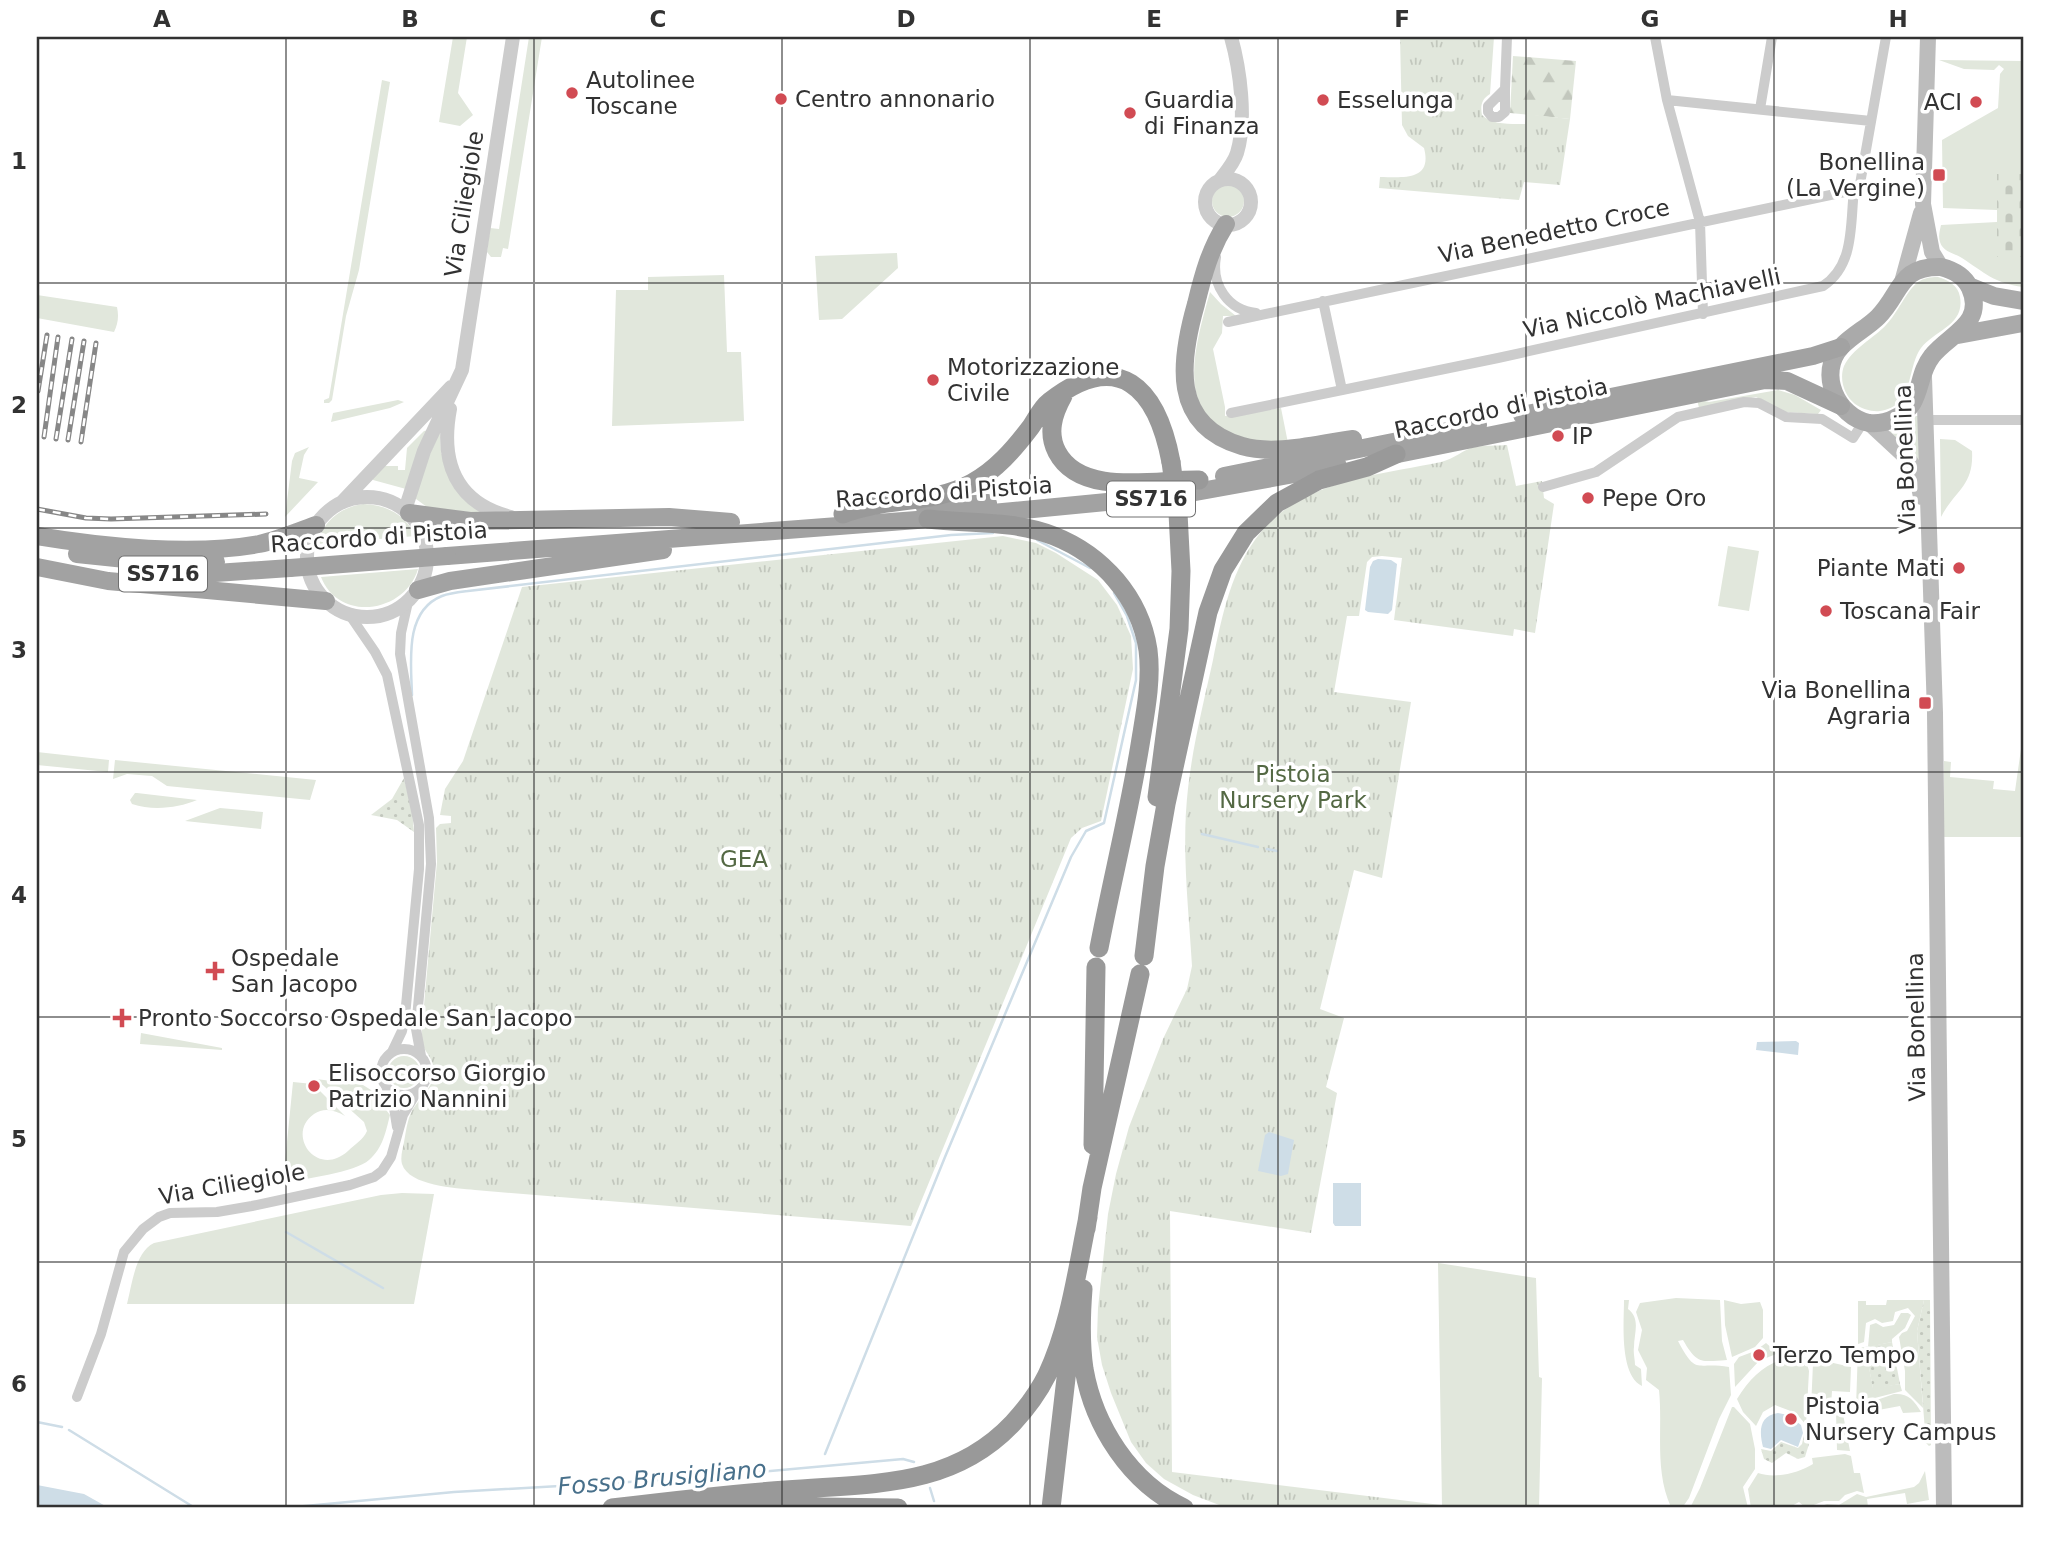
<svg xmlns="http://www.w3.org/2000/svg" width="2060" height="1545" viewBox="0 0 2060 1545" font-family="'DejaVu Sans',sans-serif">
<defs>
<pattern id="forest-firs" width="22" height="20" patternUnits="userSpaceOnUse" patternTransform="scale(1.75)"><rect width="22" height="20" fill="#e1e7dc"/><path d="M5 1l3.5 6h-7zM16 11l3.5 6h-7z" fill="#c2c7bd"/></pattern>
<pattern id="cemetery-stones" width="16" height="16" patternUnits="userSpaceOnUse" patternTransform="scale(1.75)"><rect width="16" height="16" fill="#e1e7dc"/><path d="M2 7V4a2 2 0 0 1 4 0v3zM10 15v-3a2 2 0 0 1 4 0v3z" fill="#c2c7bd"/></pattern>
<pattern id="park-tufts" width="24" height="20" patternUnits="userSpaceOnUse" patternTransform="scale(1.75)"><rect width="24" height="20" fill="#e1e7dc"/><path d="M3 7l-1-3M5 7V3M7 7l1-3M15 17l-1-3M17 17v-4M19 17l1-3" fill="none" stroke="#c2c7bd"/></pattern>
<pattern id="garden-dots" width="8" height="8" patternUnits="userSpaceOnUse" patternTransform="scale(1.75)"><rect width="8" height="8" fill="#e1e7dc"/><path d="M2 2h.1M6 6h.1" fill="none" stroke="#c2c7bd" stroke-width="1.8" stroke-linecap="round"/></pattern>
</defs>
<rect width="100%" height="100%" fill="#fff"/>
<path fill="#e1e7dc" d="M453 37H467L458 93 473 115 460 126 439 122Z
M529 37H542L508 249 503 248 501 257H491L487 252 490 228 499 229Z
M1939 60 2023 61V174H1997V210L1943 208 1942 140 1998 108 2000 74 2004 69 1999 65 1994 70 1964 69Z
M382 80 390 82 359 270 346 316 332 400 329 403H324V400L329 398Z
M1212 201a16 16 0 1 1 32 0a16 16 0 1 1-32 0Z
M1997 222V257H2023V287C1994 283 1985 273 1962 258 1954 253 1943 252 1940 242 1938 236 1940 230 1941 225Z
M897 253 898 268 842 319 819 320 815 256Z
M724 275 727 352H741L744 421 612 426 616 290H648V277Z
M1938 277C1948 280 1958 285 1960 297 1965 325 1935 330 1921 348 1906 369 1915 406 1880 411 1872 412 1862 409 1855 404 1844 395 1839 379 1844 366 1852 349 1874 338 1886 325 1897 314 1907 290 1918 282 1924 278 1930 277 1938 277Z
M1210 292 1221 304 1236 316H1223L1222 333 1213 349 1225 407V416L1281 408 1288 443C1278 443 1265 446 1255 443 1171 424 1193 353 1210 292Z
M37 295 117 307C119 316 118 324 114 332L37 318Z
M1778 390 1795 395 1821 410 1818 414 1785 412 1756 397 1699 408 1697 399 1709 402Z
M398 400 404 402 390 408 331 422 333 413Z
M1916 416H1920L1919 461 1911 451 1889 432 1906 425Z
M429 430 406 489 373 480 372 478 384 466H398V470H405L407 448 424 431Z
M440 432 441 453 483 514 427 507 416 499V484Z
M1940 439 1955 440 1972 451C1974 486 1955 490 1941 517Z
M309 447 304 455 299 478 318 482 285 517 292 461 295 453Z
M363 504C387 505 404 514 416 536L317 544C323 521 341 507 363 504Z
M1728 546 1759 551 1749 611 1718 606Z
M418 569C405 613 339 623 321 577Z
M2023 735V837H1944V761L1951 762 1950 777 1994 781 1993 789 2015 791Z
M37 752 109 760 108 772 37 765Z
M115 760 316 780 310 800 167 786 152 776 127 774 113 779Z
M135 793H137L197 800C178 808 153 811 132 804L130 800Z
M220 808 263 812 261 829 185 821Z
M141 1033 222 1048V1050L140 1044Z
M388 1072a16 16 0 1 1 32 0a16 16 0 1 1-32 0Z
M316 1079 363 1085 371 1090 390 1115C386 1131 383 1148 369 1160 356 1172 302 1180 283 1182L293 1082 313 1084 345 1116C335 1110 324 1107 314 1114 285 1134 317 1179 348 1151 355 1144 363 1140 367 1131L364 1122Z
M402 1193 434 1194 414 1304H127C132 1285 135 1252 154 1243L381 1195Z
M1438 1263 1536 1278 1539 1377 1542 1378 1539 1508H1465L1442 1505Z
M1676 1298 1720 1300 1722 1341 1727 1360C1700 1362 1697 1364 1683 1340L1678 1341C1697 1377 1696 1361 1729 1367L1731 1395 1719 1419 1689 1498 1682 1508 1671 1507C1654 1470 1663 1429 1659 1390L1646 1380 1647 1368 1638 1350 1642 1330 1636 1312 1640 1303Z
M1624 1300H1629L1628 1309C1641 1319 1634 1333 1634 1347 1633 1353 1635 1359 1635 1365L1641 1369 1642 1386C1619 1375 1624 1322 1624 1300Z
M1724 1300 1741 1304 1760 1302 1763 1310V1338L1755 1347 1732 1357 1725 1325Z
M1887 1300H1924L1917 1331 1923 1408 1905 1390V1371L1899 1337 1902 1333 1907 1331 1915 1316 1908 1308 1895 1312 1893 1321 1882 1323 1875 1319 1866 1323 1864 1342 1858 1344V1301H1866V1305H1886Z
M1901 1313H1908L1911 1315 1905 1328 1892 1339V1342L1868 1347 1870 1325 1876 1323 1883 1327 1894 1325Z
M1766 1343 1774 1350 1776 1354 1759 1361 1735 1387 1734 1364 1739 1357 1755 1351Z
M1865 1347 1873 1388 1900 1384 1902 1391 1867 1400 1856 1407 1858 1348Z
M1805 1357 1809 1371 1806 1425 1796 1413 1775 1405 1763 1412 1756 1426 1743 1412 1737 1399C1754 1372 1772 1357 1805 1357Z
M1816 1359 1851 1367 1850 1392 1832 1391 1831 1406 1851 1407V1414H1843L1850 1451 1837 1450 1836 1412H1832V1409H1811L1813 1363Z
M1894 1394C1908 1393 1914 1400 1921 1412L1903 1413 1900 1406 1857 1414 1871 1402Z
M1732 1407H1734L1750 1424 1755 1449V1469L1743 1487 1748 1508H1690L1700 1488Z
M1845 1454 1851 1456 1854 1473H1860L1864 1493 1857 1491 1845 1495 1839 1501H1824L1806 1508 1799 1502 1788 1508H1751L1748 1489 1758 1473C1775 1479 1799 1473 1813 1464L1812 1458Z
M1925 1471 1929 1500 1907 1504 1905 1493 1867 1499 1868 1507 1816 1508 1827 1504 1839 1505 1857 1494 1866 1497 1914 1487 1919 1483Z"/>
<path fill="url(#forest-firs)" d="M1513 56 1576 61 1570 119 1510 113Z"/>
<path fill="url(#cemetery-stones)" d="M1997 174H2023V257H1997Z"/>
<path fill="url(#park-tufts)" d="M1400 37H1494L1490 94C1482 99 1480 105 1482 115 1492 125 1510 124 1525 124L1526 114 1570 119 1560 185 1524 182 1519 200 1379 188 1380 177C1401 177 1433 182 1424 148L1408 136 1402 125Z
M1507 445 1516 486 1542 481 1544 498 1554 504 1535 633 1514 629 1513 636 1394 620 1402 558 1382 556 1372 557 1367 562 1359 616H1347L1334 692 1411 702 1382 878 1354 870 1320 1009 1344 1018 1326 1087 1337 1093 1311 1233 1170 1211 1172 1472 1465 1508H1227L1193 1495 1164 1479 1146 1463 1131 1442 1111 1393 1102 1365 1097 1337 1098 1308 1108 1214 1116 1174 1129 1127 1163 1039 1187 989 1192 966C1189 914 1183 863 1186 812 1189 760 1202 710 1213 660 1222 615 1232 567 1261 532 1305 479 1380 475 1441 462 1454 459 1464 449 1475 447 1485 445 1497 446 1507 445Z
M1003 536 1036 543 1056 553 1098 580 1117 605 1131 636 1133 669 1101 821 1082 828 1071 838 911 1226 475 1190C456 1188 409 1186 402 1164 400 1157 403 1148 404 1142 406 1132 407 1120 412 1111 419 1098 433 1088 434 1073 434 1059 427 1055 422 1044 421 1040 422 1032 422 1027L437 862 436 828 440 824 451 823V816L440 815 445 789 463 761 522 587Z"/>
<path fill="url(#garden-dots)" d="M404 778 412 810 414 832 397 820 371 815 392 799Z
M1924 1300H1930L1931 1445 1929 1446 1926 1443 1917 1331Z
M1892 1342 1900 1384 1873 1389 1865 1347Z
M1804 1435 1809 1444 1805 1457 1798 1459 1786 1453 1772 1463 1764 1459 1761 1449 1771 1451 1781 1442 1798 1448 1802 1444Z"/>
<path fill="#cedde7" d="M1378 559 1391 560 1397 564 1392 610 1388 614 1368 612 1365 610 1370 567 1373 561Z
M1796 1041 1799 1043 1798 1055 1756 1050 1757 1042Z
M1269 1132 1294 1140 1288 1174 1281 1176 1258 1171 1265 1135Z
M1333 1183H1361V1226H1335L1333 1223Z
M1778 1413 1788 1415 1801 1425 1803 1433 1798 1447 1781 1440 1771 1449 1763 1447C1759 1431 1759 1416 1778 1413Z
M37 1485 84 1494 109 1508H37Z"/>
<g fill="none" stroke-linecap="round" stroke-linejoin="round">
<path stroke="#cedde7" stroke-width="2.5" d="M1037 540 1090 568
M412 695C411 662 404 611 442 596 450 593 460 592 468 591L951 535 993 533
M1202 834 1258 847
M1267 849 1277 851
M286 1232 383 1288
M37 1422 62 1427
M69 1430 195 1508
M825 1454 945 1157 1071 857 1086 831 1104 823 1136 680V643L1127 616 1114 593
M930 1488 934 1501
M284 1508 454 1492 680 1479 903 1459 914 1462"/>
<path stroke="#ccc" stroke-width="10" d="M1655 37 1667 100 1700 222 1703 314
M1505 89V112L1499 117H1492L1488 112V106Z
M1505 89 1507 37
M1667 100 1871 121
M1760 109 1772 37
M1216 257C1211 285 1228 310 1256 313
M1323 301 1342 390
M1228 322 1854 190
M1231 413 1498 358 1823 286C1855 265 1850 224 1854 190L1860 184 1886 37
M1926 420H2023
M1543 487 1596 472 1678 417 1744 402 1759 403 1786 417 1822 419 1853 438 1864 421
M408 602 401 633 400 654 429 818 431 864 416 1029 421 1056
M349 614 375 652 387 675 419 825V869L405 1016 402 1031 392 1052
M381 1072a23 23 0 1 1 46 0a23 23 0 1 1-46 0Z
M387 1089 394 1108 397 1127
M77 1397 101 1334 124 1252 143 1229 159 1217 170 1213 217 1212 252 1206 350 1185 374 1177 382 1171 391 1157 403 1115 417 1092"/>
<path stroke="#ccc" stroke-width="14" d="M1205 202a23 23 0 1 1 46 0a23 23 0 1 1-46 0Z
M1219 181C1226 172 1234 163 1237 153 1247 120 1240 69 1231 37
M450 409C440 462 455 503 511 517
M307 557a60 60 0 1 1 120 0a60 60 0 1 1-120 0Z
M342 502 451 387
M405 510 424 451 462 370 513 37"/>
<path stroke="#bcbcbc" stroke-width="16" d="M1928 37 1923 204 1932 252 1941 267
M1902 282 1921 213
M1924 377 1935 713 1944 1508
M1869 423 1910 461 1916 471 1921 497"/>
<path stroke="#aaa" stroke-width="18" d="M1941 267C1953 270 1964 275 1970 288 1986 324 1949 334 1932 356 1915 377 1924 405 1895 418 1887 422 1878 424 1869 423 1837 417 1817 373 1841 347 1852 335 1867 328 1878 317 1902 293 1898 266 1941 267Z
M1969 286 1994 296 2023 301
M1958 335 2023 323"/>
<path stroke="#a2a2a2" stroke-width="18" d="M1226 224C1210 249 1203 275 1196 304 1180 360 1170 425 1242 446 1276 456 1319 443 1353 439
M1522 415 1813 356 1841 347
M1383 457 1765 380 1787 381 1841 406
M1224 476 1478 425
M925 508 988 503
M409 513 470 521 669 517 731 522
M971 515 1179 495 1338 466
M37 536C103 547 193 556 259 544 278 540 297 532 316 525
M77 554 164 563 216 562
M447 556 943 518
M37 567 108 581 326 601
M141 573 186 575 290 568
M418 590 450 581 663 550"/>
<path stroke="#999" stroke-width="19" d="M1063 396C1053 414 1047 433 1057 452 1081 498 1158 479 1199 480
M843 514C885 497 932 505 972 483 996 470 1014 449 1030 428 1036 420 1041 408 1049 402 1119 347 1157 388 1171 462
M928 519C970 524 1014 520 1054 536 1102 555 1140 597 1148 650 1152 681 1145 714 1140 745 1129 813 1112 880 1099 948
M1157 797 1179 629 1181 571 1178 513
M1144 956 1155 866 1166 804 1208 612 1223 570 1246 533 1277 503 1319 480 1367 467 1396 454
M1093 1145 1096 967
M1086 1229 1092 1188 1140 974
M1083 1289C1081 1315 1080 1342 1084 1369 1094 1426 1130 1483 1184 1508
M731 1506 898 1508
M612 1508C670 1501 728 1494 786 1490 870 1483 951 1489 1013 1423 1026 1409 1038 1393 1047 1375 1070 1326 1077 1270 1088 1217
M1051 1508 1071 1335"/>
<g stroke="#878787" stroke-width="5">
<path id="rail" d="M38 391 47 335
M44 437 58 337
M56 439 72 339
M68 440 84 341
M81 442 96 343
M37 509 86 518 111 519 266 514"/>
</g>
<use href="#rail" stroke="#fff" stroke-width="2.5" stroke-dasharray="8" stroke-linecap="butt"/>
<path stroke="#a2a2a2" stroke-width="18" d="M290 568 447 556"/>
<path stroke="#999" stroke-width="19" d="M1171 462 1178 513"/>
</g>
<path fill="none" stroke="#323232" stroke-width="2" stroke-opacity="0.55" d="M286 37V1508M534 37V1508M782 37V1508M1030 37V1508M1278 37V1508M1526 37V1508M1774 37V1508M37 283H2023M37 528H2023M37 772H2023M37 1017H2023M37 1262H2023"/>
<g fill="#d14b53" stroke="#fff" stroke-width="2.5">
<circle cx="572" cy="93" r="7"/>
<circle cx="781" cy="99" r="7"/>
<circle cx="1323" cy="100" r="7"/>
<circle cx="1976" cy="102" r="7"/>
<circle cx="1130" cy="113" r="7"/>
<rect x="1932" y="168" width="14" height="14" rx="3.5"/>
<circle cx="933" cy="380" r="7"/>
<circle cx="1558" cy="436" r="7"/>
<circle cx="1588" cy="498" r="7"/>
<circle cx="1959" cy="568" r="7"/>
<circle cx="1826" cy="611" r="7"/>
<rect x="1918" y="696" width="14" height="14" rx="3.5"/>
<path d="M211.5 960.5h7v7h7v7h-7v7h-7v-7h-7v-7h7z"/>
<path d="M118.5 1007.5h7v7h7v7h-7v7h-7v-7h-7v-7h7z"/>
<circle cx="314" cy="1086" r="7"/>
<circle cx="1759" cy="1355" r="7"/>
<circle cx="1791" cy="1419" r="7"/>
</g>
<g text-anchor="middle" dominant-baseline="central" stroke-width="7" stroke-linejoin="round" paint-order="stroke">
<g fill="#fff" stroke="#707070" stroke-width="2">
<rect x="1107" y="481.5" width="88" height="35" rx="5"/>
<rect x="119" y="556.5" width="88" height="35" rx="5"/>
</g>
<g font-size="21" font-weight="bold" fill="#323232">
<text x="1151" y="499">SS716</text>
<text x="163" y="574">SS716</text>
</g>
<g font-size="23" fill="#323232" stroke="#fff" text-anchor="start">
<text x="586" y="80">Autolinee<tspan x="586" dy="26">Toscane</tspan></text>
<text x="795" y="99">Centro annonario</text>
<text x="1144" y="100">Guardia<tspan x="1144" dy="26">di Finanza</tspan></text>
<text x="1337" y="100">Esselunga</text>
<text x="1962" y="102" text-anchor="end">ACI</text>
<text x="1925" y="162" text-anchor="end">Bonellina<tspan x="1925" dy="26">(La Vergine)</tspan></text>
<text x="947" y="367">Motorizzazione<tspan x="947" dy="26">Civile</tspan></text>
<text x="1572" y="436">IP</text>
<text x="1602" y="498">Pepe Oro</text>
<text x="1945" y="568" text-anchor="end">Piante Mati</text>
<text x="1840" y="611">Toscana Fair</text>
<text x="1911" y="690" text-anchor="end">Via Bonellina<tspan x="1911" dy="26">Agraria</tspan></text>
<text x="231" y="958">Ospedale<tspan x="231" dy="26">San Jacopo</tspan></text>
<text x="138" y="1018">Pronto Soccorso Ospedale San Jacopo</text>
<text x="328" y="1073">Elisoccorso Giorgio<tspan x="328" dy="26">Patrizio Nannini</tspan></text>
<text x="1773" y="1355">Terzo Tempo</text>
<text x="1805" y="1406">Pistoia<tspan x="1805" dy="26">Nursery Campus</tspan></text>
</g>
<g font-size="23" fill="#323232" stroke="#fff">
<text transform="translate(464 204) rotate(-81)">Via Ciliegiole</text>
<text transform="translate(1554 231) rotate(-12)">Via Benedetto Croce</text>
<text transform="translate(1652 303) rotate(-12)">Via Niccolò Machiavelli</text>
<text transform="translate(1501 408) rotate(-12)">Raccordo di Pistoia</text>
<text transform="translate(1905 459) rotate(-92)">Via Bonellina</text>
<text transform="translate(944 492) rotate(-4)">Raccordo di Pistoia</text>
<text transform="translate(379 537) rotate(-4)">Raccordo di Pistoia</text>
<text transform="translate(1916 1027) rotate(-91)">Via Bonellina</text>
<text transform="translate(232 1184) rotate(-10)">Via Ciliegiole</text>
</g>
<g font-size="23" fill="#546944" stroke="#fff">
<text x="1293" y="774">Pistoia<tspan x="1293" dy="26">Nursery Park</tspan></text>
<text x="744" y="859">GEA</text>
</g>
<g font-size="24" font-style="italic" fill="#48708b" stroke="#fff">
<text transform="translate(662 1478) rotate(-5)">Fosso Brusigliano</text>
</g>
</g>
<rect width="2060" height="1545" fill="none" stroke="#ffffff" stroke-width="77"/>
<rect x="38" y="38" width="1984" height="1468" fill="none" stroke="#323232" stroke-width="2.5"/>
<g font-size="23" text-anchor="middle" font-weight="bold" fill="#323232">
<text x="162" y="27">A</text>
<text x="410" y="27">B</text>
<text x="658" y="27">C</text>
<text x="906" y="27">D</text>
<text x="1154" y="27">E</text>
<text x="1402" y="27">F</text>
<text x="1650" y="27">G</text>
<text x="1898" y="27">H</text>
<text x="19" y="169">1</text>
<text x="19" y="413">2</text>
<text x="19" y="658">3</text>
<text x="19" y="903">4</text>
<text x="19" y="1147">5</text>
<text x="19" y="1392">6</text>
</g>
</svg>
